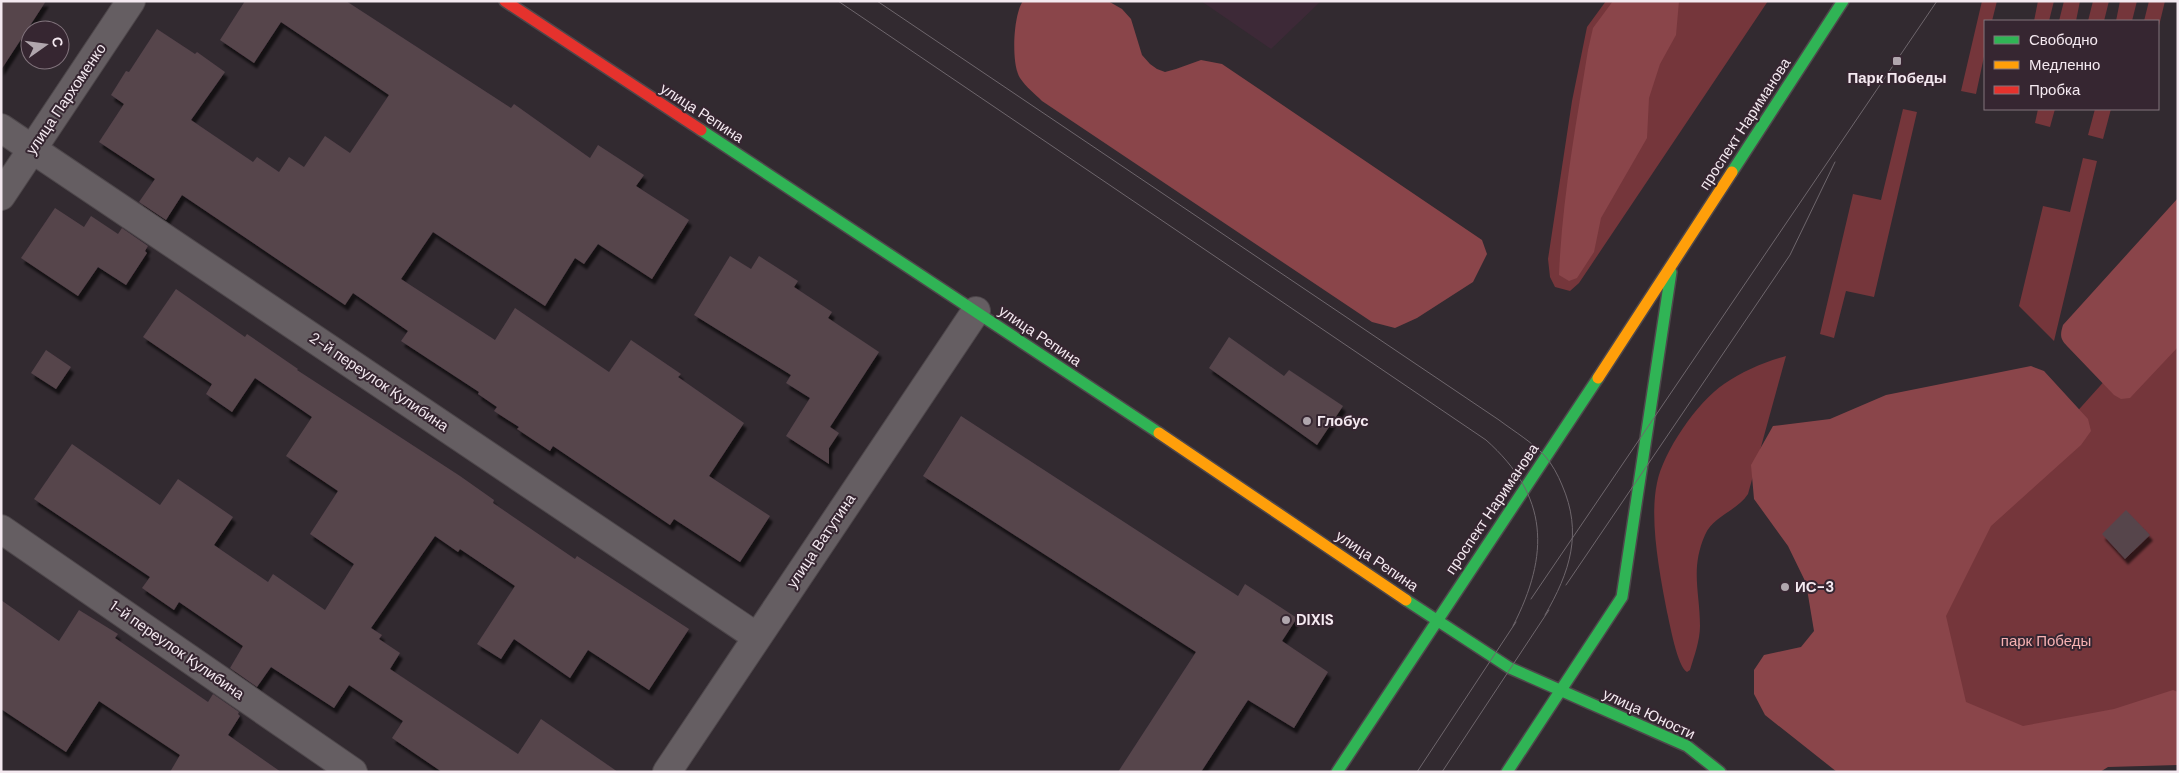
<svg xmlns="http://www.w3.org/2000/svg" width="2179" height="773" viewBox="0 0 2179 773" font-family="'DM Sans',sans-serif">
<defs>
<filter id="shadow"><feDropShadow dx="3" dy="5.5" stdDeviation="1" flood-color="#0009"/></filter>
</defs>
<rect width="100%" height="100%" fill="#322a30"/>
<path fill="#3d2937" d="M1201 1H1321L1271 49Z"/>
<path fill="#75363b" d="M1606 1H1768L1579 283 1570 291 1555 287 1550 277 1548 259 1572 101 1587 27Z
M1982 1H1997L1992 21H1985V52L1976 94 1961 91Z
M2038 1H2054L2049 21H2034Z
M2064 1H2080L2076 21H2059Z
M2093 1H2109L2104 21H2088Z
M2120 1H2137L2132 21H2116Z
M2149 1H2165L2158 30V21H2144Z
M1903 109 1917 112 1874 297 1846 291 1834 338 1820 334 1853 194 1881 200Z
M2038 109H2055L2050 127 2035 123Z
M2095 109H2111L2103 139 2088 135Z
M2083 158 2097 161 2054 341 2019 306 2043 206 2070 212Z
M2178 299V762L2107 763 2091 772 1849 666Z
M1786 356 1748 494C1737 511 1713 516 1705 535 1690 569 1700 592 1700 626 1700 641 1694 656 1690 670L1687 672C1677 666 1670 624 1667 612 1660 575 1649 520 1657 483 1663 452 1697 402 1724 384 1743 371 1764 362 1786 356Z"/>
<path fill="#8a454a" d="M1023 1H1108L1122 9 1131 19 1142 55 1150 64 1157 69 1165 72 1176 69 1201 60 1222 64 1482 240 1487 254 1473 282 1417 318 1395 328 1372 322 1042 101C1035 94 1026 87 1020 78 1011 64 1013 15 1023 1Z
M1613 1H1679L1676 35 1660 64 1649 98 1647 138 1601 218 1594 252 1577 278 1569 281 1559 275C1562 199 1576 125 1588 50L1593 28Z
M2178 198V347L2130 398 2121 399 2114 395 2067 346C2060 339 2060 335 2063 325Z
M2031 366 2044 371 2088 419 2091 431 2081 445 1991 526 1946 616 1966 702 2023 726 2114 709 2173 690 2178 692V765L2108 767 2100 772H1837L1765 715 1754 694V670L1764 655 1801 647 1814 631 1806 583 1788 546 1754 499 1751 465 1773 426 1830 419 1886 395Z"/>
<path fill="#56444c" filter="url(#shadow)" d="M1 1H46L1 70Z
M245 1H346L511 108 514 104 590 158 598 145 644 175 636 186 689 220 652 279 598 244 584 264 575 258 545 306 433 232 401 279 495 340 515 308 609 372 631 340 681 374 678 377 744 423 709 476 770 516 740 562 674 519 670 525 553 446 550 451 517 429 519 427 494 411 497 407 478 394 479 392 401 341 408 331 353 293 345 305 182 195 166 220 139 202 155 179 99 142 124 104 111 95 126 71 129 72 157 29 195 54 197 52 225 72 191 120 253 162 257 157 279 172 289 157 304 167 325 136 350 153 389 95 281 22 254 63 220 40Z
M55 208 84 227 91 216 118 234 122 228 148 246 145 251 147 253 126 285 98 267 78 296 21 258Z
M730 256 751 269 759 256 798 281 794 287 832 312 828 318 879 352 830 427 839 433 829 448V464L786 436 810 398 786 383 791 375 694 315Z
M176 289 245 337 247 334 298 369 297 370 460 476 494 500 493 503 575 559 577 556 689 629 649 690 588 650 570 678 514 639 501 659 477 644 515 586 460 549 458 552 435 536 371 628 382 635 379 639 400 653 390 669 518 754 541 719 618 772H442L392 738 403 721 349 685 334 708 271 667 257 687 230 668 243 646 179 602 174 610 142 588 150 577 34 499 72 444 160 505 178 479 233 517 214 545 268 582 273 574 325 610 354 564 310 534 338 491 286 456 312 417 255 378 232 412 206 394 212 384 143 337Z
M1229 337 1284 376 1289 370 1343 406 1317 445 1209 368Z
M46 350 71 367 56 389 31 373Z
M961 416 1238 596 1245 584 1297 618 1282 641 1328 672 1294 728 1248 700 1201 772H1118L1196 652 923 476Z
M2126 510 2150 535 2125 559 2102 534Z
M1 600 59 641 79 610 118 634 115 638 208 702 213 694 239 712 238 714 240 716 228 735 281 772H170L180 755 99 701 66 752 1 709Z"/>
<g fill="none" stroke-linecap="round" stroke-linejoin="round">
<g stroke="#4e474b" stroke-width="30">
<path id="street" d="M1 128 757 637
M1 196 131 1
M1 529 353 772
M667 772 976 311"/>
</g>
<g stroke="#4e474b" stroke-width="14">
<path id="fast" d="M701 130 1159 433
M1732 172 1843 1
M1406 600 1510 668 1687 746 1720 772
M1337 772 1598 378
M1507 772 1622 597 1671 272"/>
</g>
<g stroke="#4e474b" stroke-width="14">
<path id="slow" d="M1598 378 1732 172
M1159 433 1406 600"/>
</g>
<g stroke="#4e474b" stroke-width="14">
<path id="jam" d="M505 1 701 130"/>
</g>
<use href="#street" stroke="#655e62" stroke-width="28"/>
<use href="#fast" stroke="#30b455" stroke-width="11"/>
<use href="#slow" stroke="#ff9f0a" stroke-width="11"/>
<use href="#jam" stroke="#e5322d" stroke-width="11"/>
<path stroke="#6e666c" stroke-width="1" d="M838 1 1486 440C1549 496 1550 554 1513 626
M877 1 1499 420C1515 432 1532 442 1545 456 1552 464 1558 475 1562 485 1583 533 1570 572 1545 615
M1566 585 1790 255 1835 162
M1531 599 1937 1
M1417 772 1516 622
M1442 772 1549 610"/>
</g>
<g fill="#b0a6ad" stroke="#362631" stroke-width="2">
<rect x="1892" y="56" width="10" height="10" rx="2.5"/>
<circle cx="1307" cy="421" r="5"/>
<circle cx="1785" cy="587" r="5"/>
<circle cx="1286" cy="620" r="5"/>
</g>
<g text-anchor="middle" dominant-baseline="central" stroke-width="4" stroke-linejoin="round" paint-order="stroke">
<g font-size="15" font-weight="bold" fill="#f4e9f0" stroke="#362631" text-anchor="start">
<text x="1897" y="78" text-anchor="middle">Парк Победы</text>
<text x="1317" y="421">Глобус</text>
<text x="1795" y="587">ИС-3</text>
<text x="1296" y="620">DIXIS</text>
</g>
<g font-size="15" fill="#f4e9f0" stroke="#362631">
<text transform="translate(66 99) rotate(-56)">улица Пархоменко</text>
<text transform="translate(702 113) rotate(33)">улица Репина</text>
<text transform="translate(1745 124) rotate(-57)">проспект Нариманова</text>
<text transform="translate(1040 336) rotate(34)">улица Репина</text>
<text transform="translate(379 382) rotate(34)">2-й переулок Кулибина</text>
<text transform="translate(1492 509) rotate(-56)">проспект Нариманова</text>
<text transform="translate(821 541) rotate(-56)">улица Ватутина</text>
<text transform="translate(1377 561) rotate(34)">улица Репина</text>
<text transform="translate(177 650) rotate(35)">1-й переулок Кулибина</text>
<text transform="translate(1649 714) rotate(25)">улица Юности</text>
</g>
<g font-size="15" fill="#f6b1b2" stroke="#362631">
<text x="2046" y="641">парк Победы</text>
</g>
</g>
<rect width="2179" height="773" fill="none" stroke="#f4e9f0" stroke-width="5"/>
<rect x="1984" y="20" width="175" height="90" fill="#362631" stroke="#82747d"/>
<rect x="1994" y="36" width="25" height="8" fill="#30b455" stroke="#82747d"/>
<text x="2029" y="45" font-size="15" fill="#f4e9f0">Свободно</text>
<rect x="1994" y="61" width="25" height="8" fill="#ff9f0a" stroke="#82747d"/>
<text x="2029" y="70" font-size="15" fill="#f4e9f0">Медленно</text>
<rect x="1994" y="86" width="25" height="8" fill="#e5322d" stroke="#82747d"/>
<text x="2029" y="95" font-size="15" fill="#f4e9f0">Пробка</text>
<g transform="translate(45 45) rotate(76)"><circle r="24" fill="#362631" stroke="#82747d"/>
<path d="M0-4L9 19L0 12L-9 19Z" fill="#b0a6ad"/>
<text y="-8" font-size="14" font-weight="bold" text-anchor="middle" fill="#f4e9f0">С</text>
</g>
</svg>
